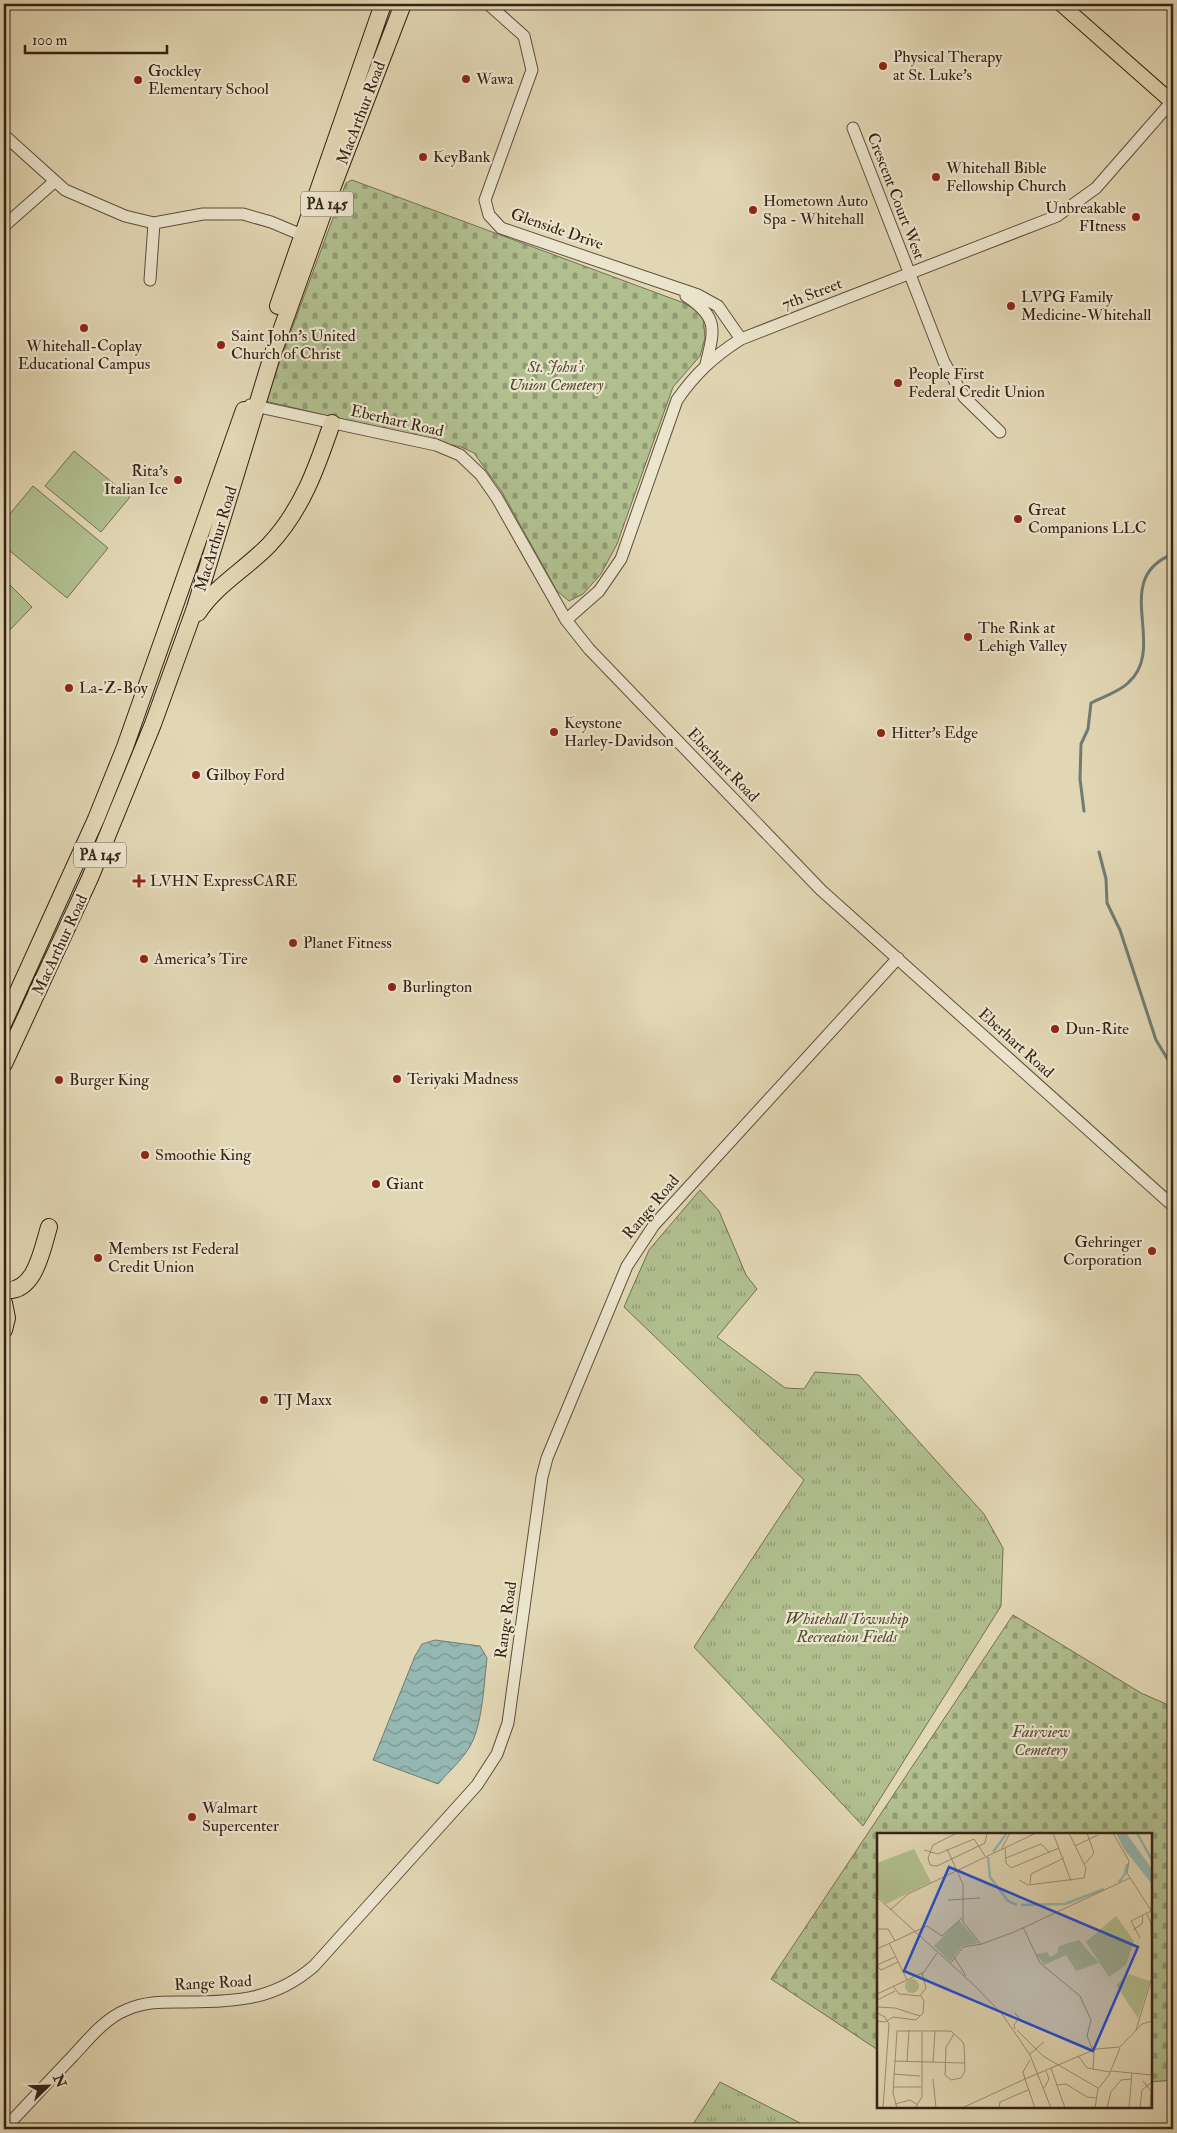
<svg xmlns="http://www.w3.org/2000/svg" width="1177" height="2133" viewBox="0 0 1177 2133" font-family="'IM FELL Double Pica',serif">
<defs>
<pattern id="cemetery-stones" width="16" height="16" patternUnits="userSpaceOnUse" patternTransform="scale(1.25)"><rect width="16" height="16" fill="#b1bf8f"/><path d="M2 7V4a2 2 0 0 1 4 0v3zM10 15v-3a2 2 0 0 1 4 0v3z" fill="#919b74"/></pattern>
<pattern id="park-tufts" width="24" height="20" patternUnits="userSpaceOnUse" patternTransform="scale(1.25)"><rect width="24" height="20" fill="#b1bf8f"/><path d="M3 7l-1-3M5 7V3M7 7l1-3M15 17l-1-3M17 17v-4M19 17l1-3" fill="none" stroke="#919b74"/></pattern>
<pattern id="water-waves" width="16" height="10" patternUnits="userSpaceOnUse" patternTransform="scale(1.25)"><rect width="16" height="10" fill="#95b8b3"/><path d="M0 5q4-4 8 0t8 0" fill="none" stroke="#7a9590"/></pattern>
</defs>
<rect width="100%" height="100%" fill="#e2d7b4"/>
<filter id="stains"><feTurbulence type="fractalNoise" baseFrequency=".004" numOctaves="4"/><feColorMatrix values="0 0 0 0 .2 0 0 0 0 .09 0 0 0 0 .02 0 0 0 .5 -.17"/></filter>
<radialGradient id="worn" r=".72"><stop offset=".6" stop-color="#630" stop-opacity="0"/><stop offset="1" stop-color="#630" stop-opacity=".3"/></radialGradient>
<path fill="url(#cemetery-stones)" stroke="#737052" d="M352 180 684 303 703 314 705 338 700 356 673 387 617 544 601 574 583 594 569 601 557 591 502 492 474 453 461 447 265 401 346 183Z
M1013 1615 1141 1693 1173 1707V2080L1151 2082V1834H878V2050L771 1979Z"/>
<path fill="url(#park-tufts)" stroke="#737052" d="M700 1190 719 1211 746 1275 757 1289 717 1337 785 1388 804 1389 815 1372 859 1375 984 1514 1003 1548 1001 1606 863 1826 694 1647 804 1480 624 1307 649 1250Z
M720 2082 812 2129H690Z"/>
<path fill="#b1bf8f" stroke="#737052" d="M74 451 130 497 101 532 45 486Z
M33 486 108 548 67 598 4 546V521Z
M4 579 32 607 4 636Z"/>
<path fill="url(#water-waves)" stroke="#6f7c74" d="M435 1640 480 1646 487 1658C484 1684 483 1714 474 1738 467 1756 450 1770 438 1784L373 1760 415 1656 422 1644Z"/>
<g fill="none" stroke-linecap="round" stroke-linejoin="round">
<path stroke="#6f7c74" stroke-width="3" d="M1084 811 1080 779 1081 744 1088 729 1091 703C1102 697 1119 692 1128 683 1169 647 1109 579 1173 554
M1099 852 1106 879 1107 903 1120 930 1156 1040 1173 1068"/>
<g stroke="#604f3d" stroke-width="13">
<path id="minor" d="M488 4 524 36 532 70 485 200 489 215 501 228 698 295 718 306 741 339
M853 128 944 362 964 397 1000 432
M4 135 65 190 125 216 154 223 203 214H243L271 222 302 235
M4 226 54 182
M150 280 154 223
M686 296C718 317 715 328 706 364
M250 405 436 445 460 455 481 475 497 498 566 620 589 649 821 890 1173 1206
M566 620 599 591 621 559 677 400C695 374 714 356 741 339L1057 216 1096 188 1173 100
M4 2129C27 2105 49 2081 72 2057 88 2040 104 2019 126 2010 146 2001 165 2002 186 2002 236 2002 275 2000 314 1966L477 1785 497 1754 508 1723 542 1477 547 1458 627 1266 654 1225 898 958"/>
</g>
<g stroke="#352215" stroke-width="16">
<path id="major" d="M1061 4 1173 103
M4 2127 6 2129"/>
</g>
<g stroke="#352215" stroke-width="18">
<path id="highway" d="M278 306 383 4
M198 613C216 585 246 569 269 545 302 510 317 467 332 423
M4 1022 96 819 125 747 244 410
M4 1064 90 878 153 724 195 608 272 356 330 194 403 4
M4 1290C35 1294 42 1250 49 1227
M4 1303 7 1318 4 1330"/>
</g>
<use href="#minor" stroke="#ece5ce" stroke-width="11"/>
<use href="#major" stroke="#e2d7b4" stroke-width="14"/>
<use href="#highway" stroke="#e2d7b4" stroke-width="16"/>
</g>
<g fill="#8f2418" stroke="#ece5ce" stroke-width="2">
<circle cx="883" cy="66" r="5"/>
<circle cx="466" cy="79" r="5"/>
<circle cx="138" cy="80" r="5"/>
<circle cx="423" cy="157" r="5"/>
<circle cx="936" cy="177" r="5"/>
<circle cx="753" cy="210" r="5"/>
<circle cx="1136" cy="217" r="5"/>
<circle cx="1011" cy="306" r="5"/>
<circle cx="84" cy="328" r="5"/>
<circle cx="221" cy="345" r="5"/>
<circle cx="898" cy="383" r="5"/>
<circle cx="178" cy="480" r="5"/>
<circle cx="1018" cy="519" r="5"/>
<circle cx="968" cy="637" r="5"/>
<circle cx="69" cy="688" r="5"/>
<circle cx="554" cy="732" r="5"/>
<circle cx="881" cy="733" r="5"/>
<circle cx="196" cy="775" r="5"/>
<path d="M136.5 873.5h5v5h5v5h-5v5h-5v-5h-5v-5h5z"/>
<circle cx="293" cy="943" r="5"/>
<circle cx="144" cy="959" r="5"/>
<circle cx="392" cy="987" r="5"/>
<circle cx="1055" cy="1029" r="5"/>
<circle cx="397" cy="1079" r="5"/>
<circle cx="59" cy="1080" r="5"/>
<circle cx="145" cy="1155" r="5"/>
<circle cx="376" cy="1184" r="5"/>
<circle cx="1152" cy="1251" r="5"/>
<circle cx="98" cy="1258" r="5"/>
<circle cx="264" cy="1400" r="5"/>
<circle cx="192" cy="1817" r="5"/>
</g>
<g text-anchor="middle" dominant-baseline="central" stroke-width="4.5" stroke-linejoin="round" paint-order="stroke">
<g fill="#ece5ce" stroke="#6c5c4c" stroke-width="1">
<rect x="301" y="191.5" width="52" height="25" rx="4"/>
<rect x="74" y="842.5" width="52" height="25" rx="4"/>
</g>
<g font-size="15" font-weight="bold" fill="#352215">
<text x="327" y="204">PA 145</text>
<text x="100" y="855">PA 145</text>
</g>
<g font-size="16" fill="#352215" stroke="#ece5ce" text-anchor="start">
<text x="893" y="57">Physical Therapy<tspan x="893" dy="18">at St. Luke's</tspan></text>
<text x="148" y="71">Gockley<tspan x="148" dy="18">Elementary School</tspan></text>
<text x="476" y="79">Wawa</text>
<text x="433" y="157">KeyBank</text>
<text x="946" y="168">Whitehall Bible<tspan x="946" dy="18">Fellowship Church</tspan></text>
<text x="763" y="201">Hometown Auto<tspan x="763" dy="18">Spa - Whitehall</tspan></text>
<text x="1126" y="208" text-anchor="end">Unbreakable<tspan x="1126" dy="18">FItness</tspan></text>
<text x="1021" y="297">LVPG Family<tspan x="1021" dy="18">Medicine-Whitehall</tspan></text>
<text x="231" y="336">Saint John's United<tspan x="231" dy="18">Church of Christ</tspan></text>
<text x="84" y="346" text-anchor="middle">Whitehall-Coplay<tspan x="84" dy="18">Educational Campus</tspan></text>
<text x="908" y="374">People First<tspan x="908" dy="18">Federal Credit Union</tspan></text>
<text x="168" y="471" text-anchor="end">Rita's<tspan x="168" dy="18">Italian Ice</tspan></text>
<text x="1028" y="510">Great<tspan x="1028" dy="18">Companions LLC</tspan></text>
<text x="978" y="628">The Rink at<tspan x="978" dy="18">Lehigh Valley</tspan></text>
<text x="79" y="688">La-Z-Boy</text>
<text x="564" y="723">Keystone<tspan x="564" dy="18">Harley-Davidson</tspan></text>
<text x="891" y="733">Hitter's Edge</text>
<text x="206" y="775">Gilboy Ford</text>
<text x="150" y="881">LVHN ExpressCARE</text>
<text x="303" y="943">Planet Fitness</text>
<text x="154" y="959">America’s Tire</text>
<text x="402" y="987">Burlington</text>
<text x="1065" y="1029">Dun-Rite</text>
<text x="407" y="1079">Teriyaki Madness</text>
<text x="69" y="1080">Burger King</text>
<text x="155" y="1155">Smoothie King</text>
<text x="386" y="1184">Giant</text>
<text x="1142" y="1242" text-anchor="end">Gehringer<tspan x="1142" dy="18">Corporation</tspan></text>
<text x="108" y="1249">Members 1st Federal<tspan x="108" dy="18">Credit Union</tspan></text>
<text x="274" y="1400">TJ Maxx</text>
<text x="202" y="1808">Walmart<tspan x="202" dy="18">Supercenter</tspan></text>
</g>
<g font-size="16" fill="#352215" stroke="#ece5ce">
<text transform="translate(361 113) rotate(-69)">MacArthur Road</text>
<text transform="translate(896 196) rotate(69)">Crescent Court West</text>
<text transform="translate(557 229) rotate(19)">Glenside Drive</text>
<text transform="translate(812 294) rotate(-21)">7th Street</text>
<text transform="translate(397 421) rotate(13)">Eberhart Road</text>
<text transform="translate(216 539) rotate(-73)">MacArthur Road</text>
<text transform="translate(723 765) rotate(46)">Eberhart Road</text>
<text transform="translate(60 945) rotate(-65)">MacArthur Road</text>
<text transform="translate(1016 1043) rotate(42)">Eberhart Road</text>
<text transform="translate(651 1207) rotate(-50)">Range Road</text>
<text transform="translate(506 1620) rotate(-82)">Range Road</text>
<text transform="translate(213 1983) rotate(-3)">Range Road</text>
</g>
<g font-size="16" font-style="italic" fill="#544934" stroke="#ece5ce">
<text x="556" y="367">St. John's<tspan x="556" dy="18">Union Cemetery</tspan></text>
<text x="847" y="1619">Whitehall Township<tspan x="847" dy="18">Recreation Fields</tspan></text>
<text x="1041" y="1732">Fairview<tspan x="1041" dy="18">Cemetery</tspan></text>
</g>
</g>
<g transform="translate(877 1833)">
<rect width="275" height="275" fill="#e2d7b4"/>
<path d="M37 16 54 49 9 71 0 62V30ZM239 83 257 108 249 132 232 144 209 109ZM82 87 102 110 85 113 73 129 57 113Z" fill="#b1bf8f"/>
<path d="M202 107 222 130 199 138 189 122 167 132 159 121 170 119 173 124 180 120 182 113ZM252 141 273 148 261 185 239 152Z" fill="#b1bf8f"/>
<path d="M28 153a7 7 0 1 1 14 0a7 7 0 1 1-14 0Z" fill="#b1bf8f"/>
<path d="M239 0H249L275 36V51L247 16Z" fill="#95b8b3"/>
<path fill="none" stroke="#95b8b3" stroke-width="2.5" d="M260 0 275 27M116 19 130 0M111 24 113 44 131 68 140 72M242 49 248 41 250 31M144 72 188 71 227 56"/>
<path fill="none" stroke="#9d8f74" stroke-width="1" d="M80 0 56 12 51 25 53 32 60 33 108 10 110 0M176 0 194 48M236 0 252 28 250 40 275 79M198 13 221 2M128 15 129 30 134 35M70 16 86 51V89L104 111M47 17 61 21 97 6 108 23M124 17 133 0M129 25 164 11 172 19M207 32 217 20 210 0M134 35 182 15M142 47 151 52 207 45 209 35 192 0M153 51 154 41 187 25M0 64 97 152 125 181 153 222 174 275M71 67 103 65M13 77 31 61 159 0M270 81 274 91 275 117M146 94 163 130 203 163 214 187 210 203 217 220 216 236M0 96H11L18 108M256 97 265 91 266 82M263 105 254 88 274 78M12 110 30 147M0 116 50 93 65 103 85 85M77 124 89 143M73 131 86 114 105 111 137 99 253 45M0 132 18 124M0 133 4 137 21 129M16 153 22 161 43 163 49 155 45 140M0 161 47 139 60 120M0 167 18 158M0 174 18 175 43 183M0 180 8 184 12 191 6 275M0 188 8 189 16 184 39 187 46 180 47 168 44 163M138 196 137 192 142 185 138 180M140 197 166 223 221 255M259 197 275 144M153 221 167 209M202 224 210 235 233 239M17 228 87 230M30 229 32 197M56 230 58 198M174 235 188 275M234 238 275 242M17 241 43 243M56 246 59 275M148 246 219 216 243 214 265 191 275 188M148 246 146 239 153 227M266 248 274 258 273 275M180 252 189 251 210 264 219 265M16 254H44M167 255 172 246 169 238M18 271 33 267 41 272M20 275 16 260 20 198H74L77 201 86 209 87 212 88 238 84 245 74 247 68 242 69 214 77 201M38 275 45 264V199M85 275 148 246 158 275M122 275 123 269 151 257M218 275 221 256 232 242 243 215M230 275 234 259 244 247 254 246M252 275 255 240M263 275 265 257 275 249"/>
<path fill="#1d4ed8" fill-opacity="0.15" stroke="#1d4ed8" stroke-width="2.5" d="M72 34 261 114 216 218 27 138Z"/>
<rect width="275" height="275" fill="none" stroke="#352215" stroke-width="2.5"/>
</g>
<rect width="1177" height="2133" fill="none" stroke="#e2d7b4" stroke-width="20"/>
<rect x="5" y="5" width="1167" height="2123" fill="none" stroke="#352215" stroke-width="2.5"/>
<rect x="10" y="10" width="1157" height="2113" fill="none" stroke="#352215"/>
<g transform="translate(48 2086) rotate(67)" stroke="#ece5ce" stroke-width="4" paint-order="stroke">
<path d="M0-4L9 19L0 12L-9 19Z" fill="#352215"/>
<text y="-8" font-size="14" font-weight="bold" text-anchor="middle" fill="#352215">N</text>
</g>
<path d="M25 45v8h142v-8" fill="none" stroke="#352215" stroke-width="2.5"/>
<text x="32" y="45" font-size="15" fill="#352215" stroke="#ece5ce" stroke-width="4" paint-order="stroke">100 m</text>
<rect width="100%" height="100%" filter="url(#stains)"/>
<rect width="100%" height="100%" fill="url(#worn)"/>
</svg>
